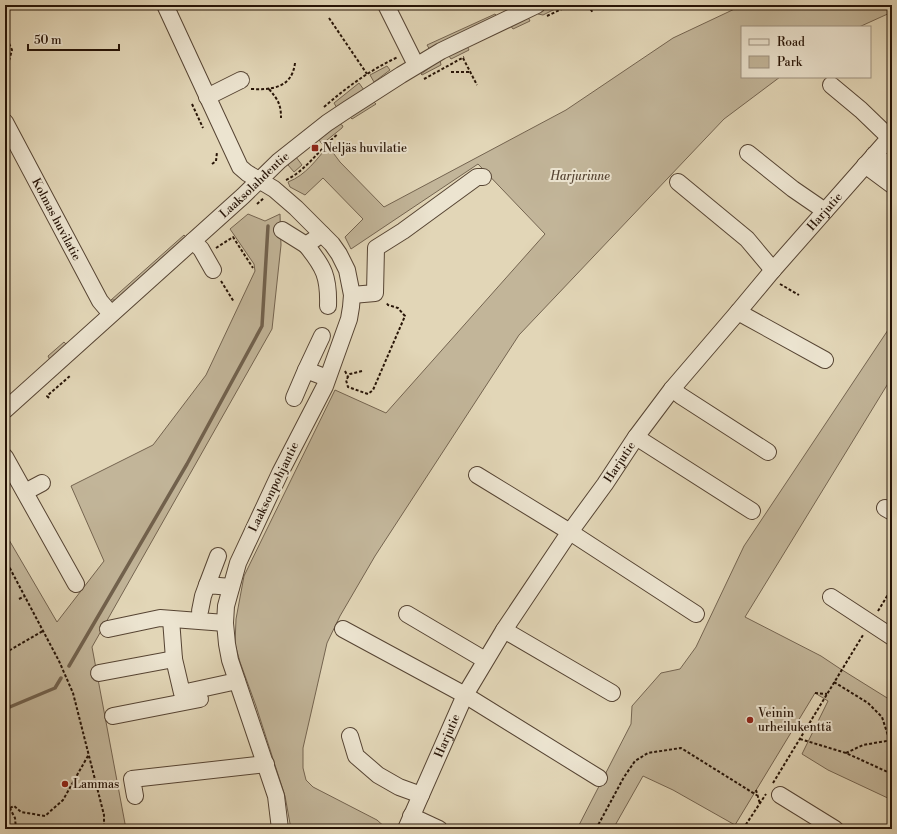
<svg xmlns="http://www.w3.org/2000/svg" width="897" height="834" viewBox="0 0 897 834" font-family="'Libre Bodoni',serif">
<rect width="100%" height="100%" fill="#e2d6b7"/>
<filter id="stains"><feTurbulence type="fractalNoise" baseFrequency=".005" numOctaves="4"/><feColorMatrix values="0 0 0 0 .2 0 0 0 0 .09 0 0 0 0 .02 0 0 0 .5 -.17"/></filter>
<radialGradient id="worn" r=".72"><stop offset=".6" stop-color="#630" stop-opacity="0"/><stop offset="1" stop-color="#630" stop-opacity=".3"/></radialGradient>
<path fill="#c2b599" stroke="#746450" d="M553 5H558L559 7 543 15 538 14V11Z
M743 5H892V12L859 27H742V77H780L724 119 519 335 375 556 340 616 327 643 303 748V768L306 780 313 787 377 820 387 829H291L285 796 256 706 240 662 235 644 236 619 244 576 335 390 386 413 545 234 478 164 351 249 345 237 363 219 323 178 305 195 290 187 288 182C306 175 316 160 328 146L340 162 384 207 566 110 673 38Z
M495 14 497 16 430 50 427 45Z
M528 17 530 21 513 29 510 25Z
M467 46 469 50 451 59 449 56Z
M440 60 441 65 422 75 421 74Z
M387 66 390 70 374 82 370 75Z
M359 83 364 90 337 108 334 103Z
M373 101 376 104 352 119 350 117Z
M339 123 343 126 342 128 322 144 319 140Z
M296 157 302 165 294 172 288 165Z
M248 214 265 221 280 214 281 245 272 329 92 647 126 829H5V533L57 622 104 561 71 486 153 445 206 375 255 271 254 264 230 229Z
M184 235 187 238 117 300H111Z
M892 324V377L745 617 821 656 839 668 892 701V800L828 770 802 754 828 701 815 693 735 825 673 790 643 776 613 829H577L631 724 632 706 661 673 680 669 696 647 744 546Z
M64 342 67 345 50 360 48 356Z"/>
<g fill="none" stroke-linecap="round" stroke-linejoin="round">
<path stroke="#71614d" stroke-width="3.5" d="M69 666 187 464 262 326 268 226
M5 709 55 688 61 678"/>
<g stroke="#564433" stroke-width="18">
<g id="minor">
<path d="M165 5 240 167 247 173 274 189 296 208 332 244 339 254 347 270 352 295 351 307 349 319 325 386 280 473 238 563 226 606 225 623 227 644 230 660 276 796 280 829"/>
<path d="M386 5 416 65"/>
<path d="M831 85 861 110 889 137"/>
<path d="M207 97 241 80"/>
<path id="s1" d="M5 122 100 301 111 314"/>
<path d="M748 153 793 189 825 211"/>
<path d="M874 155 892 167"/>
<path d="M865 165 892 185"/>
<path d="M678 182 747 239 773 270"/>
<path d="M282 230 306 245"/>
<path d="M322 234 306 245C324 267 329 277 328 306"/>
<path d="M193 241 201 249 213 270"/>
<path d="M352 295 375 293 376 248 403 231 477 177H483"/>
<path d="M738 312 825 360"/>
<path d="M322 336 306 370 327 378"/>
<path d="M672 389 681 396 768 452"/>
<path d="M294 398 306 370"/>
<path id="s2" d="M5 410 243 196 279 161 327 123 348 109 401 75 441 51 537 5"/>
<path d="M636 437 752 511"/>
<path d="M5 457 76 584"/>
<path d="M477 475 570 532 696 614"/>
<path d="M25 492 42 483"/>
<path d="M885 508 892 512"/>
<path d="M207 585 218 556"/>
<path d="M831 597 892 637"/>
<path d="M200 611 203 596 207 585 231 587"/>
<path d="M407 614 485 660"/>
<path d="M171 619 174 659 182 693 237 681"/>
<path d="M108 629 160 618 225 623"/>
<path d="M343 629 465 695 599 778"/>
<path d="M504 630 612 693"/>
<path d="M99 673 174 659"/>
<path d="M113 716 200 699"/>
<path d="M350 736 356 756 378 775 399 787 421 795"/>
<path d="M780 795 835 829"/>
<path d="M135 796 132 779 266 764"/>
<path d="M411 816 439 829"/>
<path id="s3" d="M406 829 465 695 504 630 567 536 605 484 636 437 672 389 738 312 773 270 892 135"/>
</g>
</g>
<path stroke="#271407" stroke-width="2" stroke-dasharray="3 2" stroke-linecap="butt" d="M588 5 593 13
M547 16 570 5
M329 18 367 74
M463 58 477 85
M451 72H470
M5 75 12 50 8 41
M424 79 464 57
M251 89C272 90 292 88 295 63
M269 89C278 100 281 104 281 118
M192 104 203 128
M324 107C347 87 370 70 398 57
M212 164 216 161 217 152
M286 180C307 170 319 149 338 134
M257 204 264 198
M216 248 233 237 253 268
M221 281 234 302
M780 284 799 295
M345 371 348 377
M362 371 350 374 346 380 348 387 368 394 373 390 405 316 398 308 388 305 386 302
M49 398 47 396 71 375
M5 559 59 661 73 693 104 815V829
M19 599 25 596
M878 611 892 588
M5 653 43 631
M834 682 868 703 882 717 892 748
M815 693 827 694
M800 739 846 753 892 774
M846 753 863 745 892 740
M773 783 863 635
M756 790 760 804
M5 799 15 818 16 829
M10 808 14 806 21 812 45 816 63 800 89 754
M596 829 624 777 635 761 648 753 681 748 758 796
M743 829 766 794"/>
<use href="#minor" stroke="#ece4d0" stroke-width="16"/>
</g>
<g fill="#8f2418" stroke="#ece4d0" stroke-width="1.5">
<rect x="311" y="144" width="8" height="8" rx="2"/>
<circle cx="750" cy="720" r="4"/>
<circle cx="65" cy="784" r="4"/>
</g>
<g text-anchor="middle" dominant-baseline="central" stroke-width="4" stroke-linejoin="round" paint-order="stroke">
<g font-size="12" fill="#271407" stroke="#ece4d0" text-anchor="start">
<text x="323" y="148">Neljäs huvilatie</text>
<text x="758" y="713">Veinin<tspan x="758" dy="14">urheilukenttä</tspan></text>
<text x="73" y="784">Lammas</text>
</g>
<g font-size="12" font-style="italic" fill="#564433" stroke="#ece4d0">
<text x="580" y="176">Harjurinne</text>
</g>
<g font-size="12" fill="#271407" stroke="#ece4d0">
<text stroke="none"><textPath href="#s2" startOffset="336">Laaksolahdentie</textPath></text>
<text stroke="none"><textPath href="#s3" startOffset="750">Harjutie</textPath></text>
<text stroke="none"><textPath href="#s1" startOffset="110">Kolmas huvilatie</textPath></text>
<text stroke="none"><textPath href="#s3" startOffset="426">Harjutie</textPath></text>
<text transform="translate(274 487) rotate(-64)">Laaksonpohjantie</text>
<text stroke="none"><textPath href="#s3" startOffset="102">Harjutie</textPath></text>
</g>
</g>
<rect width="897" height="834" fill="none" stroke="#e2d6b7" stroke-width="20"/>
<rect x="6" y="6" width="885" height="822" fill="none" stroke="#271407" stroke-width="2"/>
<rect x="10" y="10" width="877" height="814" fill="none" stroke="#271407"/>
<rect x="741" y="26" width="130" height="52" fill="#ece4d0" stroke="#9d9180"/>
<rect x="749" y="39" width="20" height="6" fill="#ece4d0" stroke="#9d9180"/>
<text x="777" y="46" font-size="12" fill="#271407">Road</text>
<rect x="749" y="56" width="20" height="12" fill="#c2b599" stroke="#9d9180"/>
<text x="777" y="66" font-size="12" fill="#271407">Park</text>
<path d="M28 44v6h91v-6" fill="none" stroke="#271407" stroke-width="2"/>
<text x="34" y="44" font-size="12" fill="#271407" stroke="#ece4d0" stroke-width="3" paint-order="stroke">50 m</text>
<rect width="100%" height="100%" filter="url(#stains)"/>
<rect width="100%" height="100%" fill="url(#worn)"/>
</svg>
